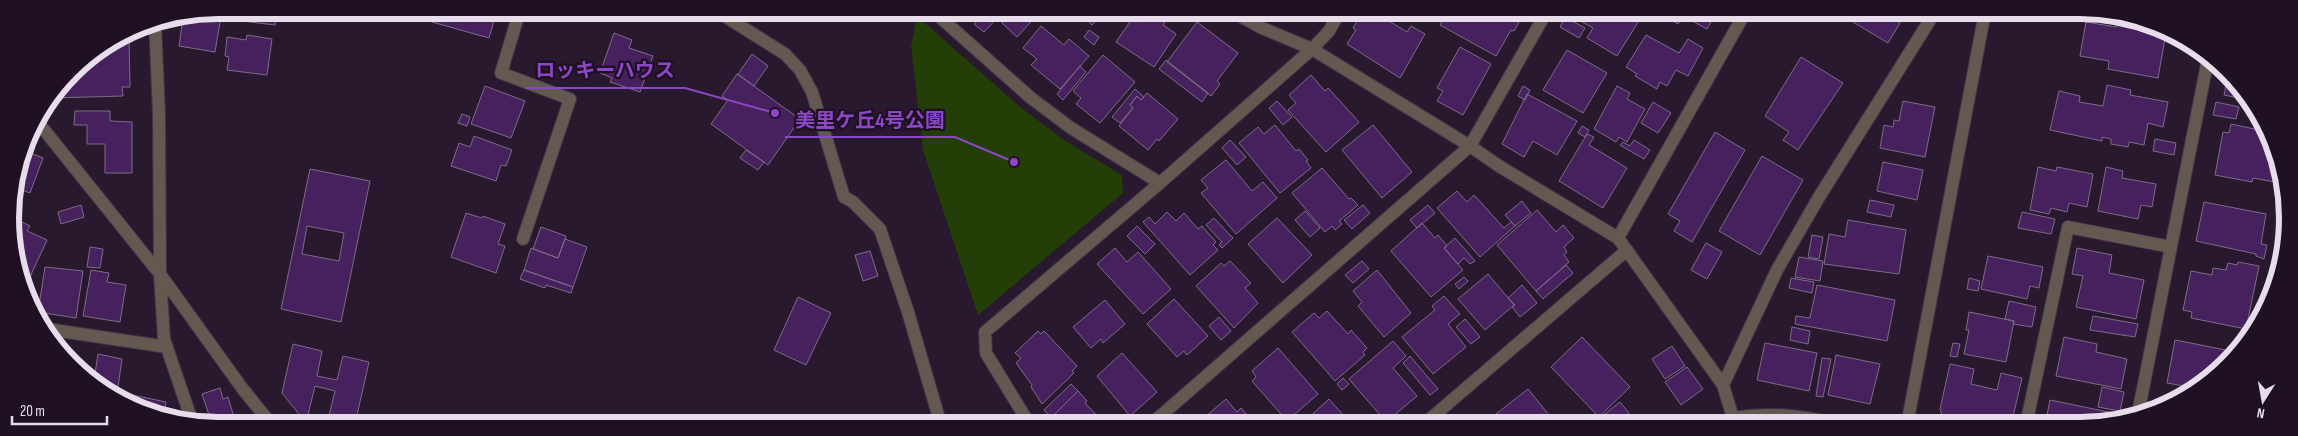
<svg xmlns="http://www.w3.org/2000/svg" width="2298" height="436" viewBox="0 0 2298 436" font-family="'Sofia Sans Condensed','Noto Sans JP',sans-serif">
<rect width="100%" height="100%" fill="#28192e"/>
<path fill="#233e07" d="M917 16 1019 106 1064 140 1122 175 1123 193 978 315 923 150 911 46Z"/>
<path fill="#47215e" stroke="#7c6d87" fill-rule="evenodd" d="M222 10 215 52 179 46 183 17H201L202 13Z
M234 10H277L275 25 233 20Z
M435 10H497L489 38 432 22Z
M986 11H995L1000 15 984 32 974 24Z
M1002 11H1041L1017 37 1002 23 1008 16Z
M1077 11H1113L1105 20 1100 16 1092 25Z
M1150 11H1157L1168 18 1163 25 1176 34 1154 67 1116 42 1134 16 1143 22Z
M1274 11H1299L1297 17 1292 15 1290 19Z
M1363 11H1373L1407 32 1411 26 1425 34 1400 78 1347 44 1356 30 1353 28Z
M1414 11H1439L1433 22Z
M1448 11H1519L1523 15 1514 31 1511 30 1496 56 1440 25Z
M1582 11H1618L1622 14 1624 11H1628L1640 19 1617 56 1587 38 1593 28 1577 19Z
M1659 11H1717L1707 29 1683 16 1678 24 1658 13Z
M1835 11 1893 12 1890 17 1900 23 1888 43Z
M1565 17 1585 28 1579 38 1560 27Z
M1197 22 1238 53 1217 81 1220 84 1211 96 1167 62Z
M2086 22 2116 27 2117 23 2166 33 2158 78 2108 69 2109 61 2080 56Z
M1041 26 1064 45 1069 39 1089 56 1060 89 1031 65 1037 59 1023 48Z
M1089 30 1099 37 1094 45 1084 37Z
M614 33 632 40 629 48 653 56 640 92 610 82 612 78 600 73Z
M247 35 272 39 267 75 227 70 229 57 225 56 227 37 246 40Z
M1646 35 1679 53 1688 39 1703 48 1688 76 1676 70 1667 86 1660 82 1657 89 1635 76 1637 74 1626 67Z
M129 37 130 87H122L123 96 53 98 71 71 121 38Z
M1460 47 1491 64 1463 115 1437 101 1443 91 1437 88Z
M1567 50 1607 73 1583 113 1543 90Z
M752 54 768 66 754 86 738 74Z
M1103 55 1135 82 1100 123 1076 104 1081 98 1073 91Z
M1801 57 1843 83 1798 150 1783 140 1789 132 1765 116Z
M1166 60 1208 93 1202 102 1159 69Z
M1080 66 1086 72 1063 100 1057 94Z
M737 74 800 119 768 165 711 124 728 100 722 96Z
M1311 75 1325 91 1328 88 1359 122 1326 152 1288 110 1296 103 1289 95Z
M2228 76 2245 91 2253 107 2241 105 2243 99 2224 95Z
M2107 85 2131 90 2130 95 2168 102 2163 127 2148 123 2144 145 2129 142 2128 147 2111 144V139L2102 137V141L2050 130 2059 91 2080 96 2079 102 2103 106Z
M485 86 525 101 511 138 471 124Z
M1523 86 1530 90 1525 100 1518 96Z
M1617 86 1630 93 1627 99 1645 109 1627 142 1619 137 1616 142 1594 129Z
M1135 89 1144 97 1141 100 1137 96 1130 105 1133 108 1120 123 1112 117Z
M1147 93 1178 119 1159 141 1157 139 1148 150 1119 126 1133 108 1130 105 1137 96 1141 100Z
M1527 94 1577 121 1557 155 1533 141 1524 157 1502 144Z
M1277 101 1292 117 1283 125 1269 108Z
M1903 101 1935 107 1925 157 1880 148 1884 125 1893 127 1894 120 1899 121Z
M1653 102 1671 113 1658 133 1641 123Z
M2216 102 2239 107 2236 119 2213 115Z
M75 111H110V121L132 122V173H105V144H87V125H74Z
M462 114 470 117 467 126 458 123Z
M2231 124 2264 131 2279 161 2275 182 2253 178 2252 182 2215 175 2223 132 2229 133Z
M1275 125 1296 151 1299 149 1308 160 1306 161 1311 168 1280 193 1239 143 1258 127 1264 134Z
M1373 125 1412 172 1382 198 1342 150Z
M1582 126 1589 130 1585 137 1578 133Z
M1715 132 1745 150 1692 242 1674 231 1680 221 1668 214Z
M1587 134 1594 137 1589 145 1627 168 1603 208 1559 181Z
M474 136 512 150 506 166 501 165 496 181 451 166 459 143 470 147Z
M2155 139 2176 143 2174 155 2153 151Z
M1230 140 1246 157 1237 165 1222 148Z
M1634 140 1650 150 1644 159 1620 145 1623 142 1630 146Z
M24 147 29 149 28 152 43 158 30 193 14 187Z
M746 150 764 162 758 170 740 158Z
M1762 156 1803 180 1760 255 1719 231Z
M1226 160 1252 191 1263 182 1277 198 1236 234 1201 193 1208 188 1201 180Z
M1883 162 1923 170 1917 200 1877 191Z
M2038 167 2056 171 2057 167 2093 174 2087 207 2069 203 2067 212 2051 208 2049 214 2030 210Z
M2106 167 2123 171 2122 178 2156 184 2152 207 2141 205 2138 219 2098 211Z
M1322 168 1349 199 1351 198 1358 205 1339 221 1342 224 1335 230 1332 226 1325 232 1292 193Z
M310 169 370 181 341 322 281 309ZM307 226 344 233 339 261 302 254Z
M1457 191 1467 202 1474 195 1504 228 1511 222 1515 226 1480 257 1437 208Z
M1870 200 1894 205 1891 217 1867 212Z
M1522 201 1531 213 1515 226 1505 215Z
M2204 202 2266 214 2261 244 2267 245 2264 259 2256 256V254L2196 241Z
M81 205 84 217 61 224 58 212Z
M1363 205 1370 213 1352 229 1344 220Z
M1428 205 1435 213 1417 228 1410 220Z
M11 210 17 212 14 218 30 226 27 231 47 240 24 290 21 285Z
M1537 210 1556 232 1563 225 1574 238 1564 247 1567 252 1564 255 1569 262 1536 291 1497 245Z
M1305 211 1320 228 1310 237 1295 220Z
M1167 212 1176 221 1184 213 1198 229 1202 226 1216 242 1213 245 1218 250 1190 275 1143 222 1149 217 1155 224Z
M2022 212 2055 219 2051 234 2018 228Z
M466 213 482 218 483 216 505 224 498 244 505 246 496 273 451 257Z
M2283 214 2286 245 2282 257 2275 256Z
M1214 218 1233 238 1222 248 1219 245 1222 242 1206 225Z
M1277 218 1312 255 1283 283 1248 244Z
M1848 220 1906 230 1899 274 1824 264 1829 234 1845 237Z
M1422 223 1435 238 1438 235 1447 246 1444 248 1463 270 1431 297 1391 251Z
M1137 226 1155 244 1145 254 1127 236Z
M541 227 566 236 558 258 533 249Z
M1812 235 1823 237 1819 259 1808 257Z
M1455 238 1475 261 1470 264 1464 258 1458 264 1444 248Z
M565 239 587 247 573 287 524 270 531 248 558 258Z
M1706 243 1722 252 1707 279 1691 270Z
M90 247 103 249 100 268 87 267Z
M1115 248 1127 262 1138 252 1171 289 1143 314 1097 264Z
M2077 248 2112 255 2109 273 2144 280 2136 319 2076 307 2083 276 2072 274Z
M870 251 878 276 863 281 855 255Z
M1988 256 2043 267 2039 288 2030 286 2027 299 1981 289Z
M1799 257 1823 261 1820 281 1795 277Z
M1230 261 1251 283 1245 288 1258 303 1234 328 1196 286 1221 263 1224 266Z
M1362 261 1369 269 1353 283 1345 275Z
M2238 262 2259 266 2246 329 2191 318 2192 312 2183 310 2191 271 2212 275 2213 268 2226 270 2228 263 2237 265Z
M1566 265 1573 273 1543 299 1536 291Z
M45 267 83 271 76 318 38 312Z
M91 270 109 273 107 282 126 285 120 322 83 316Z
M524 270 573 287 571 293 546 285 545 288 520 279Z
M1377 270 1411 313 1384 337 1358 306 1362 302 1353 291Z
M1488 274 1514 305 1485 330 1458 299Z
M1464 277 1468 281 1459 289 1455 284Z
M1791 278 1814 282 1812 293 1789 288Z
M1969 278 1980 281 1978 291 1967 289Z
M1522 285 1537 303 1520 317 1512 307 1515 305 1508 298Z
M1817 285 1895 300 1887 341 1795 324 1796 316 1810 318Z
M1444 296 1460 314 1448 324 1466 347 1433 374 1402 337 1435 310 1432 306Z
M798 297 831 313 806 365 774 350Z
M1174 299 1208 336 1187 355 1184 351 1177 357 1147 324Z
M1105 300 1125 324 1103 343 1101 339 1091 348 1073 327Z
M2009 301 2036 307 2032 327 2013 324 2014 321 2005 319Z
M1327 311 1348 334 1351 330 1367 348 1363 352 1365 355 1335 381 1292 332 1314 313 1319 318Z
M1969 312 2014 321 2006 362 1964 354 1969 330H1966Z
M2093 316 2138 324 2135 337 2090 330Z
M1219 317 1231 331 1221 340 1209 326Z
M1465 319 1480 337 1471 344 1456 327Z
M1792 327 1810 331 1808 344 1790 340Z
M1038 331 1041 334 1044 331 1077 366 1072 371 1074 373 1042 404 1031 387 1032 385 1016 363 1021 358 1015 353Z
M1582 337 1630 387 1599 417 1551 367Z
M2064 337 2097 344 2096 352 2127 359 2121 389 2056 376Z
M2175 340 2236 352V353L2227 365 2195 388 2167 383Z
M1393 341 1406 356 1393 368 1417 396 1386 422 1349 379Z
M1765 343 1817 353 1809 391 1757 380Z
M1953 343 1960 344 1957 357 1950 356Z
M293 344 322 351 317 376 337 380 343 356 369 362 355 424H327L335 391 315 386 306 423 282 393Z
M1672 346 1685 366 1665 379 1652 359Z
M1278 348 1318 394 1287 421 1252 381 1256 377 1252 371Z
M1122 353 1157 392 1130 416 1097 376Z
M98 354 122 359 118 387 99 384 94 380Z
M1836 355 1880 364 1870 404 1828 395Z
M1410 356 1438 389 1430 395 1403 363Z
M1822 358 1831 359 1823 397 1816 396Z
M1950 364 1974 369 1971 384 1997 390 2001 373 2022 378 2011 425 1945 424 1940 409Z
M1687 367 1703 389 1681 405 1665 382Z
M1343 378 1349 384 1342 390 1337 384Z
M1071 384 1078 391 1051 418 1044 410Z
M103 387 112 389V391H116L115 396Z
M2102 387 2124 392 2120 411 2098 407Z
M220 388 223 399 228 397 236 424H212L202 394Z
M1528 389 1557 425H1505L1496 414Z
M1078 391 1087 401 1085 403 1106 425H1052L1048 421Z
M123 393 166 402 164 416 126 404 121 401Z
M1226 399 1237 412 1241 408 1256 425H1212L1205 417Z
M1329 399 1352 425H1307L1304 422Z
M2050 400 2118 414 2117 419 2094 426 2045 425Z
M1620 402 1629 413 1614 425H1600L1596 421Z
M1188 416 1195 425H1178Z
M1638 418 1644 425H1629Z
M851 421 862 424V425H850Z"/>
<g fill="none" stroke-linecap="round" stroke-linejoin="round">
<g stroke="#433448" stroke-width="14">
<path id="minor" d="M520 10 501 73 570 99 523 239
M715 10 785 54 800 70 812 92 844 197 853 202 880 229 908 312 941 425
M933 11 1031 98 1071 128 1160 183
M1231 11 1262 28 1312 49 1470 146 1499 166 1618 238 1723 385 1733 418 1729 425
M155 22 159 113 160 274 164 339 193 424
M37 121 160 274 242 388 271 424
M1618 238 1746 11
M47 329 167 347
M1723 385 1777 270 1819 197 1935 12
M2138 414 2208 59
M1733 418C1774 411 1806 417 1847 425
M1030 425 986 353 985 332 1160 183 1312 49 1329 31 1340 11
M1150 425 1470 146 1547 11
M1423 425 1627 250
M1907 425 1985 12
M2026 425 2068 227 2171 247"/>
</g>
<use href="#minor" stroke="#635950" stroke-width="12"/>
</g>
<path d="M0 0H2298V436H0ZM218 19H2080A199 199 0 0 1 2279 218V218A199 199 0 0 1 2080 417H218A199 199 0 0 1 19 218V218A199 199 0 0 1 218 19Z" fill="#1f1024" fill-rule="evenodd"/>
<path fill="none" stroke="#e7ddeb" stroke-width="6" d="M218 19H2080A199 199 0 0 1 2279 218V218A199 199 0 0 1 2080 417H218A199 199 0 0 1 19 218V218A199 199 0 0 1 218 19Z"/>
<path fill="none" stroke="#8b47c6" stroke-width="2" d="M775 113L685 88H525M1014 162L955 137H785"/>
<g fill="#8b47c6" stroke="#1f1024" stroke-width="2">
<circle cx="775" cy="113" r="5"/>
<circle cx="1014" cy="162" r="5"/>
</g>
<g font-size="20" text-anchor="middle" font-weight="bold" fill="#8b47c6" stroke="#1f1024" stroke-width="4.5" stroke-linejoin="round" paint-order="stroke">
<text x="605" y="77">ロッキーハウス</text>
<text x="870" y="127">美里ケ丘4号公園</text>
</g>
<g transform="translate(2263 401) rotate(191)" stroke="#1f1024" stroke-width="4" paint-order="stroke">
<path d="M0-4L9 19L0 12L-9 19Z" fill="#e7ddeb"/>
<text y="-8" font-size="14" font-weight="bold" text-anchor="middle" fill="#e7ddeb">N</text>
</g>
<path d="M12 416v8h95v-8" fill="none" stroke="#e7ddeb" stroke-width="2.5"/>
<text x="20" y="416" font-size="15" fill="#e7ddeb" stroke="#1f1024" stroke-width="4" paint-order="stroke">20 m</text>
</svg>
